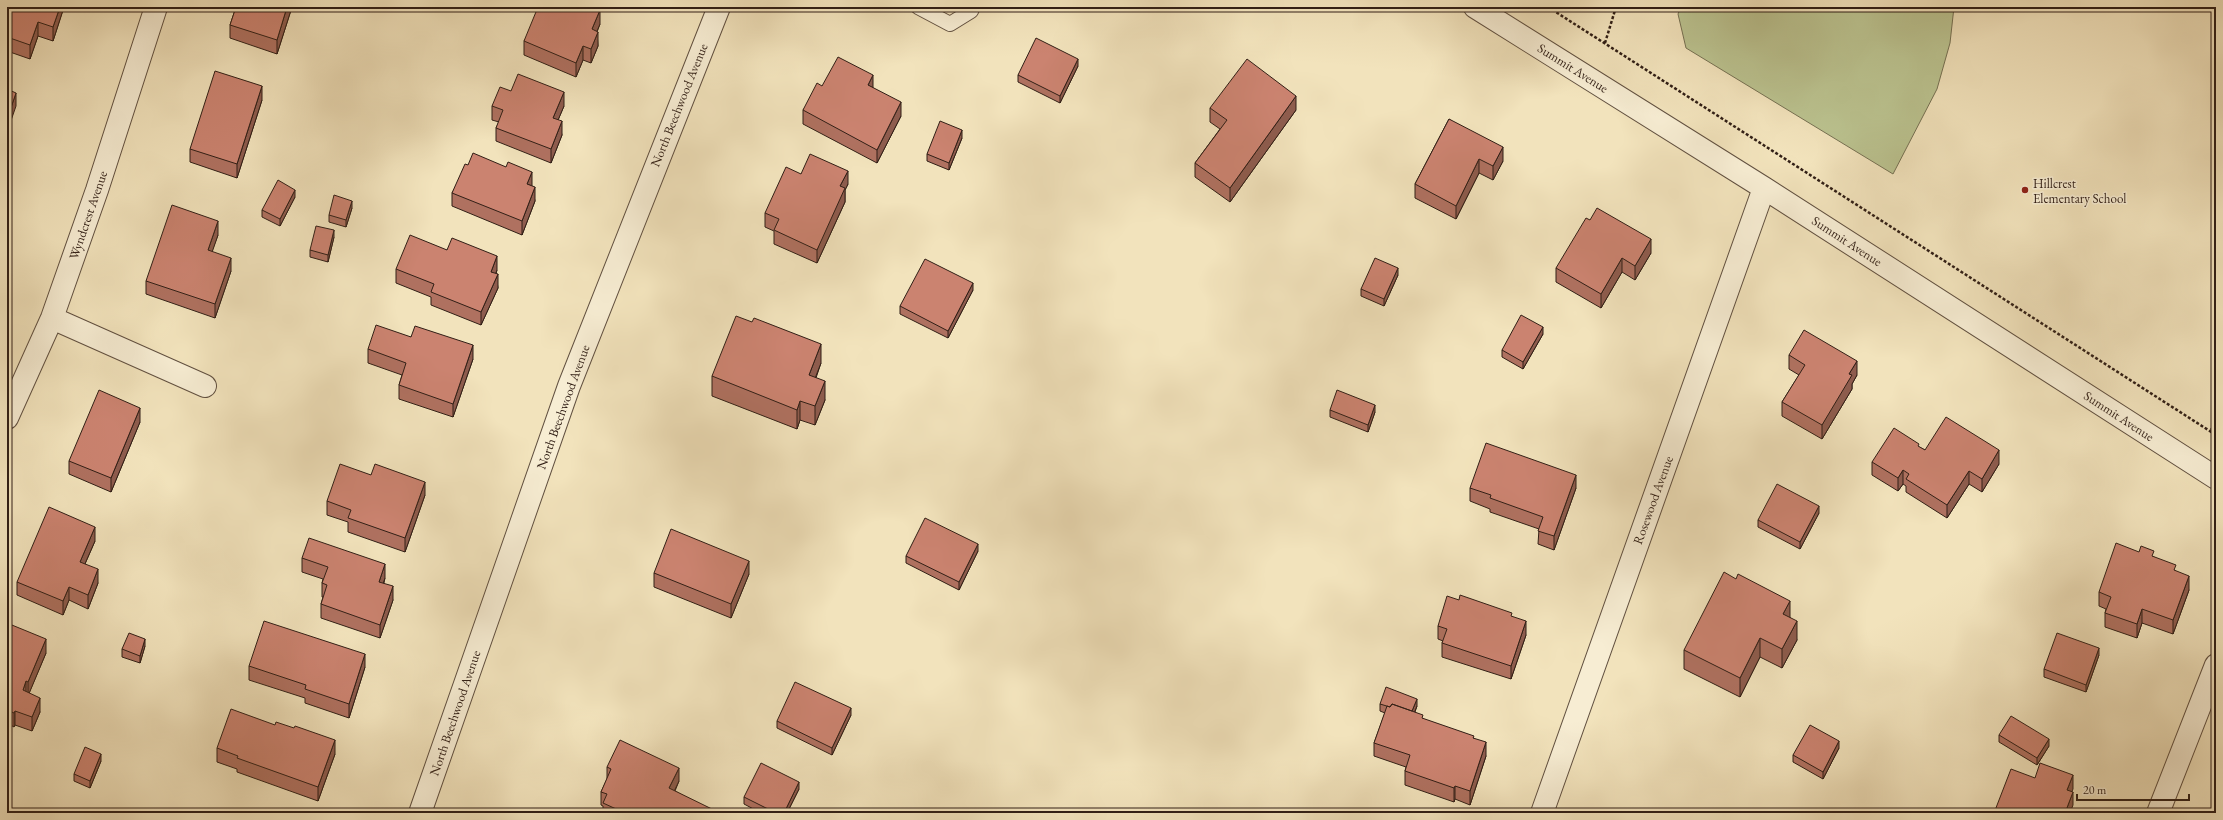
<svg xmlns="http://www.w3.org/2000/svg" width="2223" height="820" viewBox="0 0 2223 820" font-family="'EB Garamond',serif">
<rect width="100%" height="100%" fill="#f2e3bc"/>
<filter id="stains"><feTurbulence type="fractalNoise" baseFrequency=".005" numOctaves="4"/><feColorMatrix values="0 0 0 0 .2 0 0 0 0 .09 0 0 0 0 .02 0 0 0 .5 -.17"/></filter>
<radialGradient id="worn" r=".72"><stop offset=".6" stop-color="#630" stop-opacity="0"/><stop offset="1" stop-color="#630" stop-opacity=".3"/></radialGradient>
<path fill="#bbc390" stroke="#767153" d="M1681 7H1954L1950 43 1937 89 1893 174 1686 48 1678 14Z"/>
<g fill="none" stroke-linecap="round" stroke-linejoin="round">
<g stroke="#615040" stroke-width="16">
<path id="service" d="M918 7 950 24 971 11 973 7"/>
</g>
<g stroke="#615040" stroke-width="24">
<path id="minor" d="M1475 7 1764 188 2216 478
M52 318 205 386
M7 418 52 318 97 190 156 7
M420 813 569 386 719 7
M1542 813 1764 188
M2158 813 2216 665"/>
</g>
<path stroke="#311f16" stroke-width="2.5" stroke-dasharray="3 2" stroke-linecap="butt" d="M1548 7 2216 435
M1605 43 1616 7
M2211 430 2216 422"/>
<use href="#service" stroke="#f7edd3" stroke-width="14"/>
<use href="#minor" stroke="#f7edd3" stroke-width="22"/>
</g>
<path fill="#af7160" stroke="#311f16" d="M7 7H64L53 41 38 36 30 59 7 51Z
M236 7H292L277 54 230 38V25Z
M547 9 600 24 597 32 598 46 591 63 583 60 576 77 524 55V41Z
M1078 66 1060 103 1018 82V75Z
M822 86 873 88 901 116 877 163 803 124V110Z
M511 91 564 106 558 120 562 135 551 163 496 141V128L499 122 492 120V106Z
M262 100 237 178 190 162V149Z
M1210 108 1296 110 1230 202 1195 177V163L1220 129 1210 122Z
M1449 119 1503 161 1493 180 1479 173 1456 219 1415 198V184Z
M962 138 949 170 927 161V154Z
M468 165 532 186 535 201 522 235 452 206V193Z
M801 174 848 184 845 190V202L817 263 774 244V231L765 227V213Z
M295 197 280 226 262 217V210Z
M352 208 346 227 329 222V215Z
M218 235 212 251 231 271 215 318 146 294V281Z
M334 237 328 262 310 257V250Z
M447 250 497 270 496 274 498 288 481 325 431 305V297L396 283V269Z
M1651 253 1635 280 1622 272 1601 308 1556 282V268Z
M1398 275 1384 306 1361 296V289Z
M973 290 948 338 900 314V306Z
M1543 334 1523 369 1502 357V350Z
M411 337 473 359 453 417 399 399V385L402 375 368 363V349Z
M1789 355 1857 375 1852 384V389L1822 439 1782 416V402L1799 375 1789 369Z
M821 363 816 378 825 400 815 425 800 420 797 429 712 396V376Z
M1330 410 1375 412 1368 432 1330 417Z
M140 422 111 492 69 474V461Z
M1919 447 1925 450 1999 464 1982 492 1969 484 1947 518 1906 492V486L1903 484 1898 491 1872 475V462Z
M371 475 425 495 405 552 348 532V522L327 515V501Z
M1470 488H1576L1554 550 1538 544 1539 529 1490 512V509L1470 501Z
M1819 513 1800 549 1758 527V520Z
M95 541 85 564 98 583 88 609 69 600 63 615 17 595V582Z
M978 551 959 590 906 563V556Z
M2139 552 2154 557 2176 571 2189 590 2173 634 2142 623 2137 638 2105 627V613L2106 609 2099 606V592Z
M302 558 385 578 384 583 393 600 380 638 321 618V604L323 597H322V583L323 579 302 572Z
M654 573 749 574 731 618 654 587Z
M1512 617 1526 635 1511 679 1442 657V643L1443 641 1438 639V626Z
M1790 617 1797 640 1782 668 1760 657 1740 697 1684 669V650Z
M7 623 46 653 29 693 40 712 32 731 15 725 14 727 7 723Z
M145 646 140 663 122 657V649Z
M2099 655 2086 692 2044 677V669Z
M249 666 365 667 349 718 305 703V698L249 680Z
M1380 704 1417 706 1415 712 1423 719 1474 738 1486 756 1470 805 1455 799 1454 802 1405 785V771L1406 767 1374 756V743L1385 713 1380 711Z
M851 715 832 755 777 728V721Z
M1999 735 2049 746 2037 765 1999 742Z
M217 748 335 754 318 801 237 772V769L217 762Z
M1839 748 1823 779 1793 762V755Z
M101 761 90 788 74 781V774Z
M607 767 679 781 675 791 716 813H603V806L601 805V792L607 779Z
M799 789 787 813H761L744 804V797Z"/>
<path fill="#8e5c4e" stroke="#311f16" d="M60 7H64L53 41V27Z
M287 7H292L277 54V40Z
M600 10V24L592 43V29Z
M38 22V36L30 59V45Z
M598 32V46L591 63V49Z
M583 46V60L576 77V63Z
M1078 59V66L1060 103V96Z
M873 75V88L868 85Z
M262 86V100L237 178V164Z
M564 92V106L553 132V118Z
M16 93V106L7 132V119Z
M1296 96V110L1230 202V188Z
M901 102V116L877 163V150Z
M562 121V135L551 163V149Z
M962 130V138L949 170V163Z
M1503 147V161L1493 180V166Z
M1479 159V173L1456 219V206Z
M848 171V184L845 190V202L817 263V250L840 186Z
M532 172V186L527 184Z
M535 187V201L522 235V221Z
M295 190V197L280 226V219Z
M352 201V208L346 227V220Z
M218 221V235L208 264V250Z
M334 230V237L328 262V255Z
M1651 239V253L1635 280V266Z
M497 256V270L491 285V272Z
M231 258V271L215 318V304Z
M1622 258V272L1601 308V294Z
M1398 268V275L1384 306V299Z
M498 274V288L481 325V312Z
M973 283V290L948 338V331Z
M1543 327V334L1523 369V362Z
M821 344V363L809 394V375Z
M473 345V359L453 417V404Z
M1857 361V375L1852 384V389L1822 439V425L1849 374Z
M825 381V400L815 425V406Z
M800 401V420L797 429V410Z
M1375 405V412L1368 432V425Z
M140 408V422L111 492V478Z
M1999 450V464L1982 492V479Z
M1903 470V484L1898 491V478Z
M1969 471V484L1947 518V505Z
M1576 475V488L1554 550V536Z
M425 482V495L405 552V538Z
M1819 506V513L1800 549V542Z
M95 527V541L80 575V562Z
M978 544V551L959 590V582Z
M749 561V574L731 618V604Z
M385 564V578L379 595V582Z
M98 569V583L88 609V595Z
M2189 576V590L2173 634V620Z
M393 586V600L380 638V625Z
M69 587V600L63 615V601Z
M1790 601V620L1783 614Z
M2142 609V623L2137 638V624Z
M1526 621V635L1511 679V666Z
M1797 621V640L1782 668V649Z
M1760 638V657L1740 697V678Z
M46 639V653L28 696V682Z
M145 639V646L140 663V656Z
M2099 648V655L2086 692V685Z
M365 654V667L349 718V704Z
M26 681V695L23 690Z
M40 698V712L32 731V717Z
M1417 699V706L1410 723V716Z
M851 708V715L832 755V748Z
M15 711V725L14 727V713Z
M2049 739V746L2037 765V758Z
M335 740V754L318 801V787Z
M1839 741V748L1823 779V772Z
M1486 742V756L1470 805V791Z
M101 754V761L90 788V781Z
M679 768V781L669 802V788Z
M2073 775V789L2067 803V790Z
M799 782V789L787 813H784Z
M1455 786V799L1454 802V788Z
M2073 792V805L2070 813H2065Z"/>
<path fill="#cb8370" stroke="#311f16" d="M7 7H60L53 27 38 22 30 45 7 37Z
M236 7H287L277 40 230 25Z
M538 7H541L547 9 548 7H593L600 10 592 29 598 32 591 49 583 46 576 63 524 41Z
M1036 38 1078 59 1060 96 1018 75Z
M838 57 873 75 868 85 901 102 877 150 803 110 817 83 822 86Z
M1247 59 1296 96 1230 188 1195 163 1227 120 1210 108Z
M215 71 262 86 237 164 190 149Z
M518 74 564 92 553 118 562 121 551 149 496 128 503 110 492 106 500 87 511 91Z
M7 89 16 93 7 119Z
M1449 119 1503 147 1493 166 1479 159 1456 206 1415 184Z
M940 121 962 130 949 163 927 154Z
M473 153 506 167 508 162 532 172 527 184 535 187 522 221 452 193 465 164 468 165Z
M810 154 848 171 840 186 845 188 817 250 774 230 779 219 765 213 786 167 801 174Z
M278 180 295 190 280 219 262 210Z
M334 195 352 201 346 220 329 215Z
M172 205 218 221 208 250 231 258 215 304 146 281Z
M1597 208 1651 239 1635 266 1622 258 1601 294 1556 268 1586 218 1590 220Z
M316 226 334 230 328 255 310 250Z
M410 235 447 250 452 238 497 256 491 272 498 274 481 312 431 292 434 284 396 269Z
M1375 258 1398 268 1384 299 1361 289Z
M925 259 973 283 948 331 900 306Z
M1521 315 1543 327 1523 362 1502 350Z
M736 316 752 322 754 318 821 344 809 375 825 381 815 406 800 401 797 410 712 376Z
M376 325 411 337 415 326 473 345 453 404 399 385 406 363 368 349Z
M1804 330 1857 361 1849 374 1852 375 1822 425 1782 402 1805 365 1789 355Z
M99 390 140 408 111 478 69 461Z
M1337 390 1375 405 1368 425 1330 410Z
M1946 417 1999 450 1982 479 1969 471 1947 505 1906 479 1909 474 1903 470 1898 478 1872 462 1894 428 1919 444 1918 446 1925 450Z
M1486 443 1576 475 1554 536 1538 531 1543 517 1490 498 1491 495 1470 488Z
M340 464 371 475 375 464 425 482 405 538 348 518 351 510 327 501Z
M1777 484 1819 506 1800 542 1758 520Z
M49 507 95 527 80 562 98 569 88 595 69 587 63 601 17 582Z
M925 518 978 544 959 582 906 556Z
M671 529 749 561 731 604 654 573Z
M309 538 385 564 379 582 393 586 380 625 321 604 327 585 322 583 328 567 302 558Z
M2116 543 2139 552 2141 546 2154 551 2152 556 2176 565 2174 570 2189 576 2173 620 2142 609 2137 624 2105 613 2111 597 2099 592Z
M1724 572 1736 579 1738 574 1790 601 1783 614 1797 621 1782 649 1760 638 1740 678 1684 650Z
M1460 595 1512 613 1511 616 1526 621 1511 666 1442 643 1447 629 1438 626 1447 596 1459 600Z
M264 621 365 654 349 704 305 689 306 685 249 666Z
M7 623 46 639 28 682 26 681 23 690 40 698 32 717 15 711 14 713 7 710Z
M129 633 145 639 140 656 122 649Z
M2057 633 2099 648 2086 685 2044 669Z
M795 682 851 708 832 748 777 721Z
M1386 687 1417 699 1412 711 1392 704 1390 707 1380 704Z
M1392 704 1423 715 1422 718 1474 736 1473 738 1486 742 1470 791 1455 786 1454 788 1405 771 1410 755 1374 743 1387 706 1390 707Z
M231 709 275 725 276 722 294 728 295 726 335 740 318 787 237 758 238 756 217 748Z
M2011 716 2049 739 2037 758 1999 735Z
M1810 725 1839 741 1823 772 1793 755Z
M620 740 679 768 669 788 716 811 715 813H625L603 803 607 794 601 792 611 769 607 767Z
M85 747 101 754 90 781 74 774Z
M761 763 799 782 784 813H776L744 797Z
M2040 763 2073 775 2067 790 2073 792 2065 813H1994L2011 769 2035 778Z"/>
<circle fill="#8f2418" stroke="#f7edd3" stroke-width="1.5" cx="2025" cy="190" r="4"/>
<g text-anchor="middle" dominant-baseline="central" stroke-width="3" stroke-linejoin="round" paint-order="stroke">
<g font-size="13" fill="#311f16" stroke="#f7edd3">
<text transform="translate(1573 68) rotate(32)">Summit Avenue</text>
<text transform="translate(679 105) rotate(-68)">North Beechwood Avenue</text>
<text transform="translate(88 215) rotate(-71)">Wyndcrest Avenue</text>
<text transform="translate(1847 241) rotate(33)">Summit Avenue</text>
<text transform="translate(563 407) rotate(-70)">North Beechwood Avenue</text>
<text transform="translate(2119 416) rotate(33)">Summit Avenue</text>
<text transform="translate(1653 500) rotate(-70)">Rosewood Avenue</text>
<text transform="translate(455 713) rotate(-71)">North Beechwood Avenue</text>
</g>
<g font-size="13" fill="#311f16" stroke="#f7edd3" text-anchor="start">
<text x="2033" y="183">Hillcrest<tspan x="2033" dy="15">Elementary School</tspan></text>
</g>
</g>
<rect width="2223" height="820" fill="none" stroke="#f2e3bc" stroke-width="24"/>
<rect x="8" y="8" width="2207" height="804" fill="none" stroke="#311f16" stroke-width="2"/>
<rect x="12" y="12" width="2199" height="796" fill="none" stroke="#311f16"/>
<path d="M2077 794v6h112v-6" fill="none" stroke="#311f16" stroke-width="2"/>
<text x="2083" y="794" font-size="12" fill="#311f16" stroke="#f7edd3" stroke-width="3" paint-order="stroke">20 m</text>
<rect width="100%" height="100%" filter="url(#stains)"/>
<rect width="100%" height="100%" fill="url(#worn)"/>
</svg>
